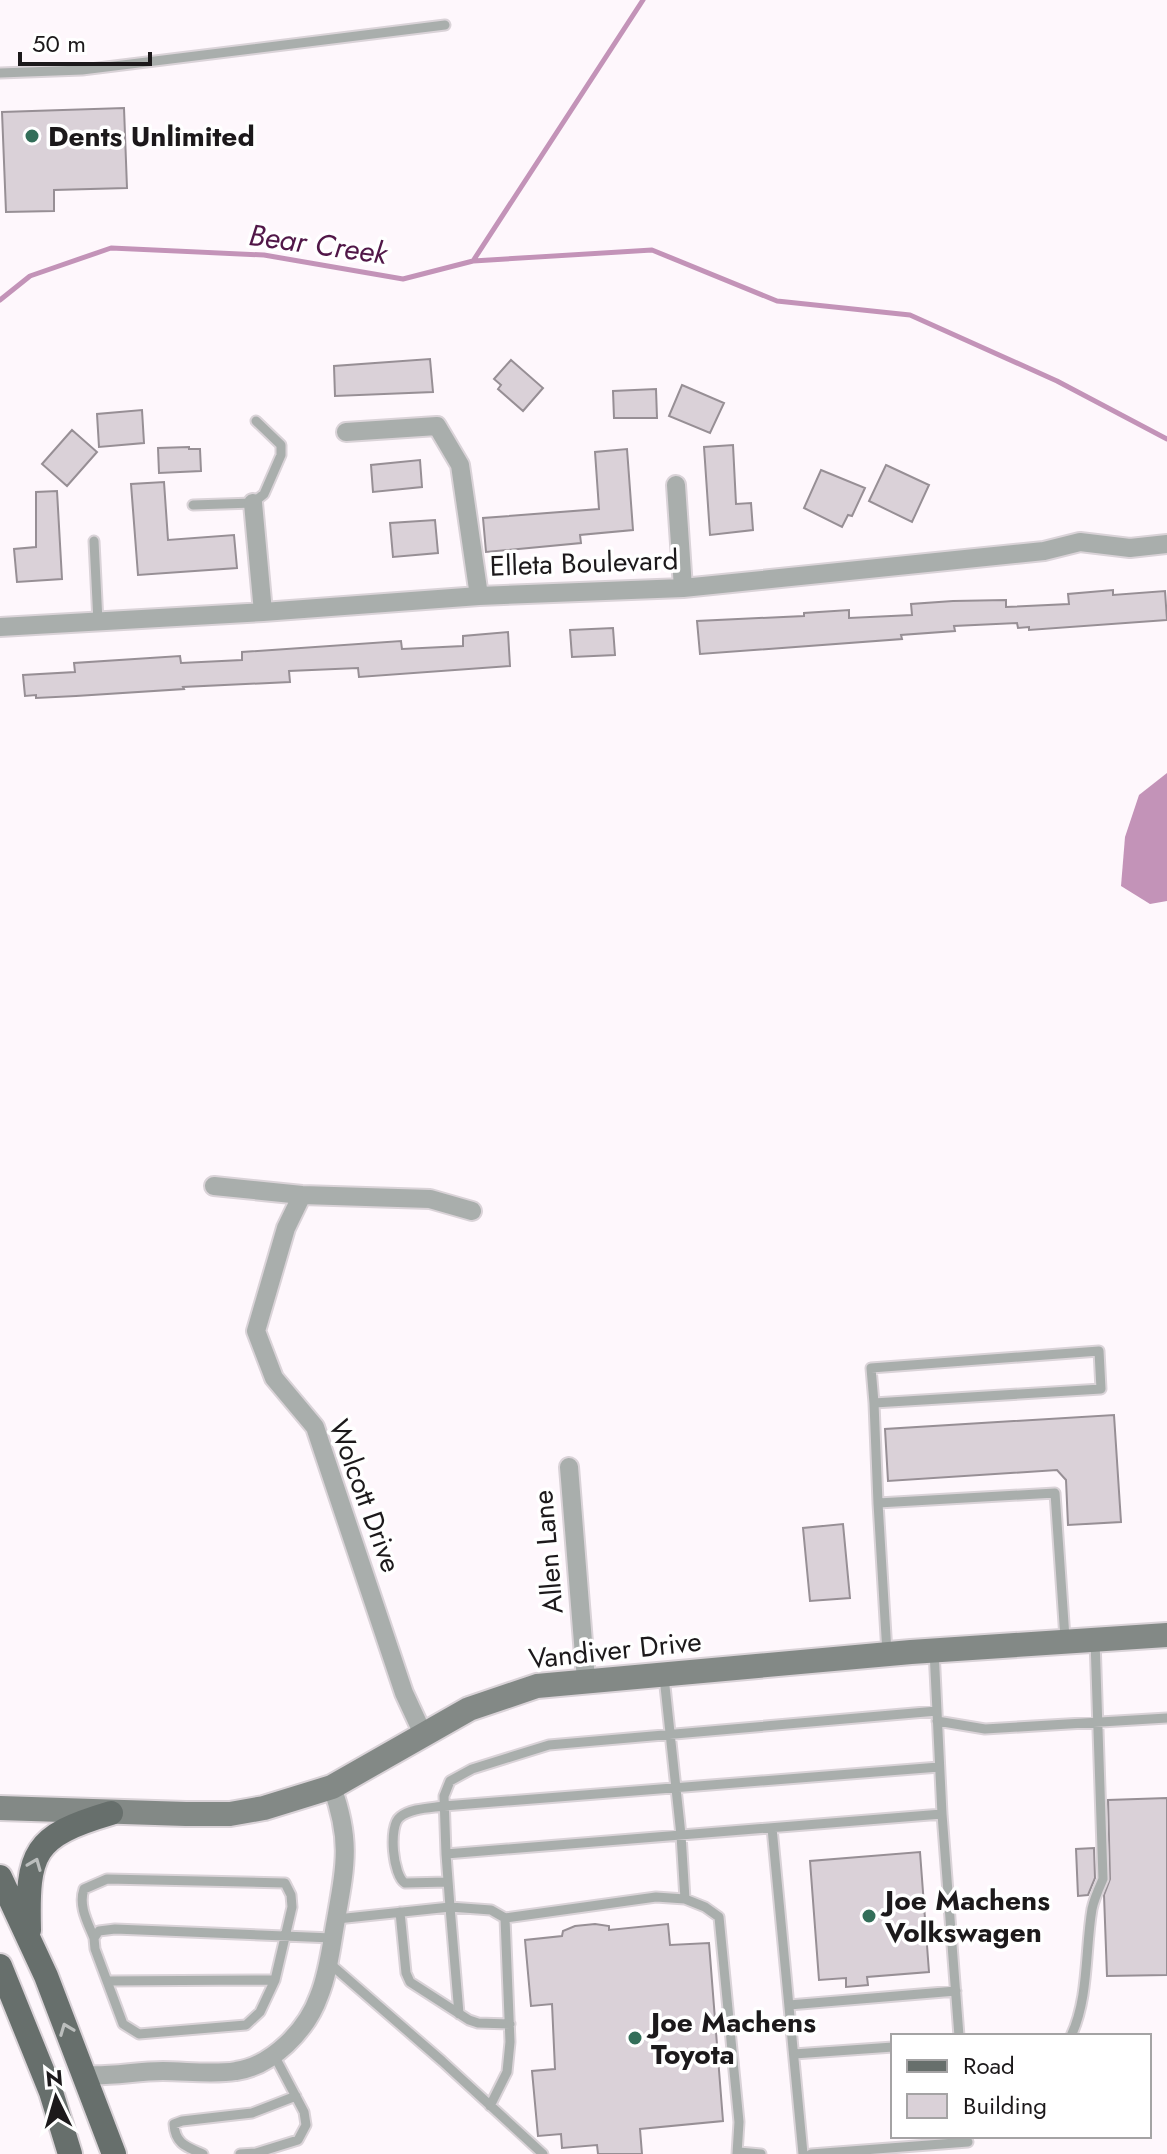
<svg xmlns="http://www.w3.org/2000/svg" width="1167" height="2154" viewBox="0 0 1167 2154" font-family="Jost,sans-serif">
<rect width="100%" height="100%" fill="#fef7fc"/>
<path fill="#c393b8" d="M1167 773V901L1150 904 1121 886 1125 837 1139 795Z"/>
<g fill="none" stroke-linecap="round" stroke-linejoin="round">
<path stroke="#c393b8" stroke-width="5" d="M473 261 652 250 777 301 910 315 1057 381 1167 439
M0 300 30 276 111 248 264 255 403 279 473 261 643 0"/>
</g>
<path fill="#dad1d8" stroke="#978f95" stroke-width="2" d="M124 108 127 188 54 190V211L6 212 2 112Z
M430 359 433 392 335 396 334 366Z
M511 360 543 388 523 411 498 389 501 385 494 379Z
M682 385 724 403 710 433 669 416Z
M656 389 657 418H614L613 391Z
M142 410 144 443 99 447 97 414Z
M72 430 97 452 67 486 42 464Z
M733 445 736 504 751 503 753 530 710 535 704 447Z
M189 447V449H200L201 471 159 473 158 448Z
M627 449 633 530 580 535 581 543 486 552 483 518 599 509 595 452Z
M420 460 422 487 373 492 371 465Z
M886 465 929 485 912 522 869 501Z
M821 470 865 488 852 516 848 515 842 527 804 508Z
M164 482 168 540 234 535 237 568 138 575 131 484Z
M57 491 62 579 17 582 14 549 36 547V492Z
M435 520 438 553 393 557 390 523Z
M1113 590V595L1165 591 1167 620 1029 630V627L1018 628 1017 623 954 626 955 631 901 635 902 639 700 654 697 621 804 616V613L849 610V618L912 615 911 604 953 601 1006 600V607L1069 604 1068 594Z
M613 628 615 655 572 657 570 630Z
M508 632 510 666 359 677 358 668 289 671 290 682 183 687 184 689 76 696 36 698V695L25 696 23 675 75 672 74 663 180 656 181 663 242 660V652L401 641 402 649 463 646V636Z
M1114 1415 1121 1522 1068 1525 1066 1480 1057 1470 888 1481 885 1429Z
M843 1524 850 1598 810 1601 803 1528Z
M1167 1798V1975L1107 1976 1104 1895 1110 1879 1108 1800Z
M1094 1848 1095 1878 1088 1895 1078 1896 1076 1849Z
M920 1852 929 1972 867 1977 868 1985 846 1987V1978L819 1980 810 1861Z
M595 1924 609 1926V1930L668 1924 670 1945 709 1943 723 2121 640 2129 642 2154H598L597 2145 562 2148 561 2134 538 2136 532 2071 555 2069 552 2004 531 2006 525 1940 562 1936 563 1931 575 1926Z"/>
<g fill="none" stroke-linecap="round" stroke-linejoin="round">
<g stroke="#dad3d8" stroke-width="13">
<path id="service" d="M0 73 82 70 445 25
M193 505 253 503 264 494 281 455V445L256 421
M94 541 98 622
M874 1403 871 1368 1099 1351 1101 1389 874 1403 878 1503
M887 1653 878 1503 1055 1493 1065 1638
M664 1677 681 1835 685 1899
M937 1721 985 1729 1167 1718
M942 1814 959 2036
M772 1828 803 2154
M446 1854 444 1796 450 1781 472 1769 549 1745 937 1711
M448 1882 405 1883C393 1876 388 1826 400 1817 411 1808 431 1808 444 1806L939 1767
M400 1912 406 1973 410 1982 469 2020 478 2023 510 2024
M505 1918 656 1897 685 1899 705 1907 719 1917 739 2122 737 2154
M337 1919 450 1907 446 1854 942 1814 934 1650
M94 1938C88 1923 78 1906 84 1889L107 1879 285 1883 291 1895 292 1907 275 1980 260 2012 246 2025 139 2034 123 2024 95 1949 94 1938 99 1931 115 1929 332 1938
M328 1962 442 2061 543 2154
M107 1981 275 1980
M789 2005 956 1991
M459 2014 450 1907 491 1910 505 1918 510 2042 507 2072 490 2106
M1071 2036C1089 1998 1085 1950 1092 1909 1094 1899 1099 1888 1103 1879L1095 1640
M794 2054 893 2047
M739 2152 761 2154
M203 2154C187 2147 175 2144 174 2124L182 2121 252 2113 296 2096
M240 2154 256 2153 298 2140 306 2125 304 2112 274 2055
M811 2154 968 2142"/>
</g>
<g stroke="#dad3d8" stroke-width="22">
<path id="minor" d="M346 432 437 426 460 465 479 596
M676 485 683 588
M253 503 263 612
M0 627 263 612 479 596 683 588 1044 551 1080 542 1130 548 1167 544
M214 1186 302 1195 430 1199 472 1211
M302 1195 286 1228 256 1331 274 1378 315 1427 404 1693 423 1734
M569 1467 586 1680
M84 2075C111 2077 136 2071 163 2071 186 2071 213 2075 236 2071 272 2066 307 2030 319 1996 328 1974 331 1948 335 1925 345 1868 352 1842 332 1787"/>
</g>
<g stroke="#dad3d8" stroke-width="28">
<path id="secondary" d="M0 1808 186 1814H230L264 1808 332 1787 469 1709 537 1686 911 1652 1167 1635"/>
</g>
<g stroke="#dad3d8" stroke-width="28">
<path id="primary" d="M0 1877 46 1976 114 2154
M29 1930C27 1852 33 1836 111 1813
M0 1966 51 2092 70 2154"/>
</g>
<use href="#service" stroke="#a9aeac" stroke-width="9"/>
<use href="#minor" stroke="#a9aeac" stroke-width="18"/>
<use href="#secondary" stroke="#838986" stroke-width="24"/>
<use href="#primary" stroke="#676f6c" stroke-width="24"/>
</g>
<defs><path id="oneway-chevron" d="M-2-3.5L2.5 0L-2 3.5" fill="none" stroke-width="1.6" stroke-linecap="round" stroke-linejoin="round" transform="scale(2)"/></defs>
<g stroke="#bbbebd">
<use href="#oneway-chevron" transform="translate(35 1864) rotate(-68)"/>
<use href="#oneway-chevron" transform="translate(66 2029) rotate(-111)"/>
</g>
<g fill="#336e59" stroke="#fff" stroke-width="3">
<circle cx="32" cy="136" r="8"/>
<circle cx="869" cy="1916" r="8"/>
<circle cx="635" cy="2038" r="8"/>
</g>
<g text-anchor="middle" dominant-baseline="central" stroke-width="7" stroke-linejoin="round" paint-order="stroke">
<g font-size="28" font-weight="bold" fill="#1c191b" stroke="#fff" text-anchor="start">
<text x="48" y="136">Dents Unlimited</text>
<text x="885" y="1900">Joe Machens<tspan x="885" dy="32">Volkswagen</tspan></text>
<text x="651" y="2022">Joe Machens<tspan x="651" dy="32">Toyota</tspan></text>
</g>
<g font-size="28" fill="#1c191b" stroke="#fff">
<text transform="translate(584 563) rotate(-2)">Elleta Boulevard</text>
<text transform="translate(365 1496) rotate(70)">Wolcott Drive</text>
<text transform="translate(548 1552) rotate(-95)">Allen Lane</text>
<text transform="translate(615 1650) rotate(-6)">Vandiver Drive</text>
</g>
<g font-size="30" font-style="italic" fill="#511748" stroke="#fff">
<text transform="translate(318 244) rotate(8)">Bear Creek</text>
</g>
</g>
<rect x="891" y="2034" width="260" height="104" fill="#ffffff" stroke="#a4a3a4" stroke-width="2"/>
<rect x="907" y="2060" width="40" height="12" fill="#676f6c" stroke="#a4a3a4" stroke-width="2"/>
<text x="963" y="2074" font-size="24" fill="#1c191b">Road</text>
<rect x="907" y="2094" width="40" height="24" fill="#dad1d8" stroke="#a4a3a4" stroke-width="2"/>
<text x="963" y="2114" font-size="24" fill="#1c191b">Building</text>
<g transform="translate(56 2098) rotate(355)" stroke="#ffffff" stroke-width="6" paint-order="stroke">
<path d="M0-6L14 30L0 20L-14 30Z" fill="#1c191b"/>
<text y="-12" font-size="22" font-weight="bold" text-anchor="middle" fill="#1c191b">N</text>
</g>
<path d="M20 52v12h130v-12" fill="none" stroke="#1c191b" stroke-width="4"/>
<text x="32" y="52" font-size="24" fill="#1c191b" stroke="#ffffff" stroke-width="6" paint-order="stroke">50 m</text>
</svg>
